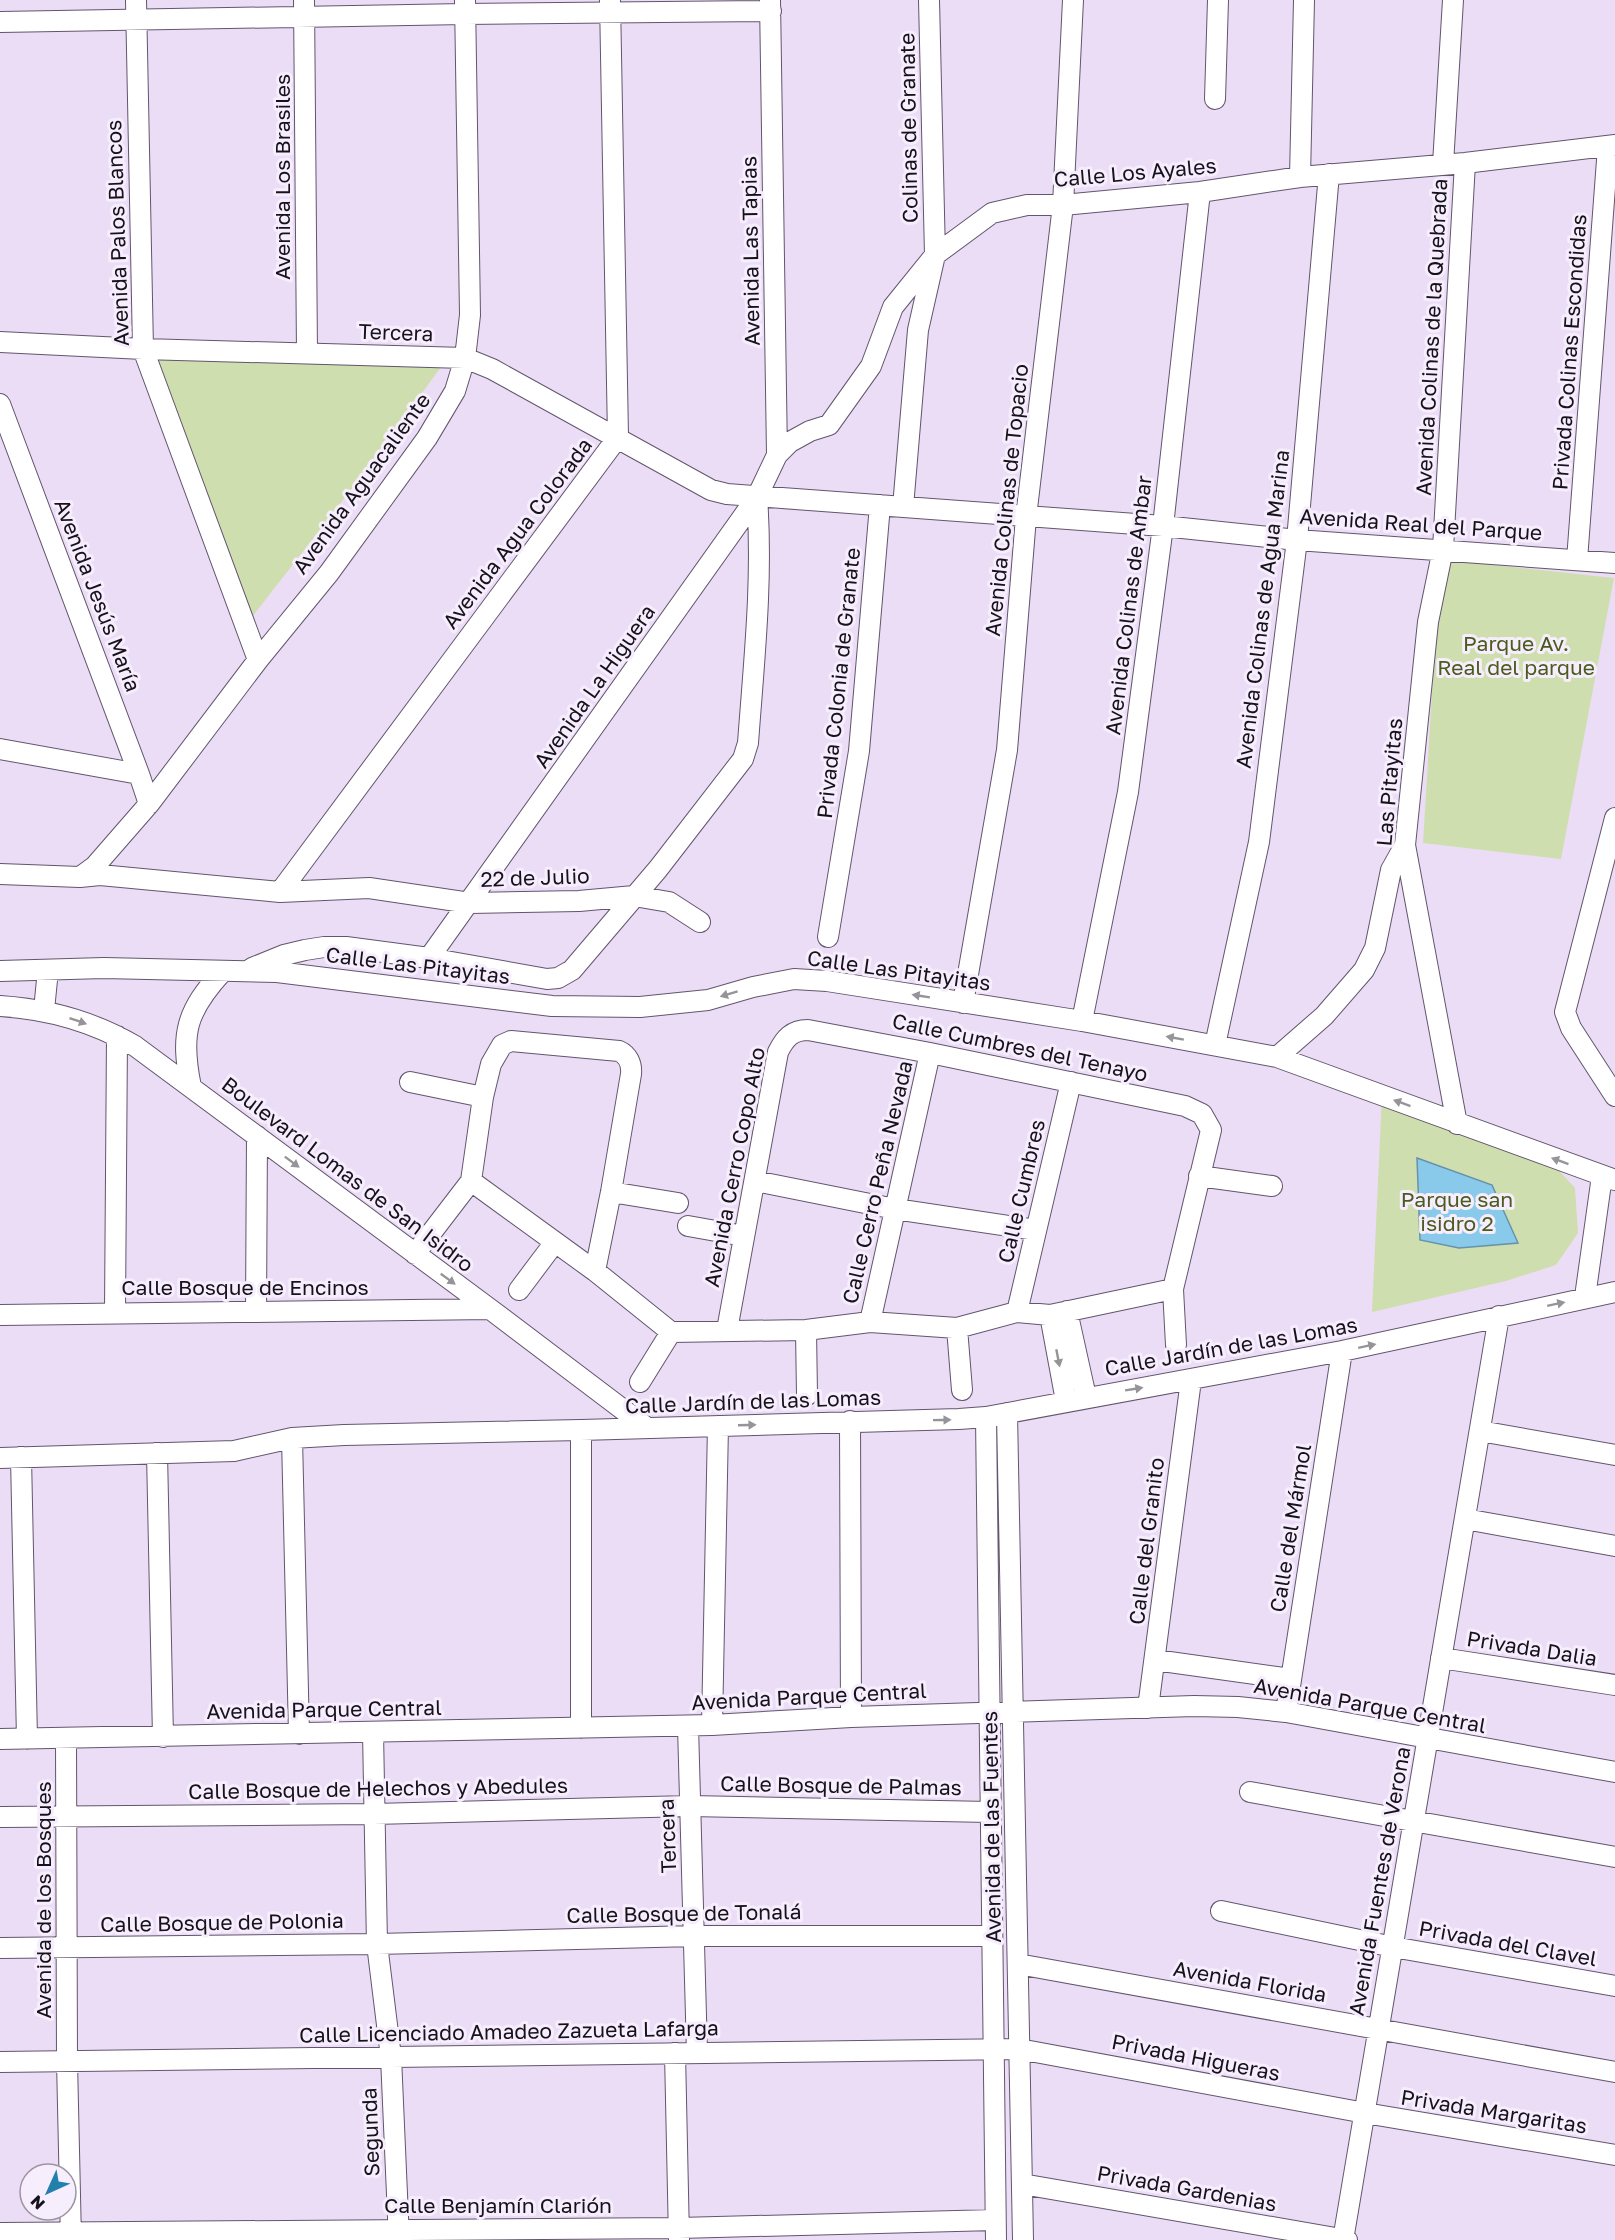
<svg xmlns="http://www.w3.org/2000/svg" width="1615" height="2240" viewBox="0 0 1615 2240" font-family="'Golos Text',sans-serif">
<rect width="100%" height="100%" fill="#ecddf7"/>
<path fill="#cfdeaf" d="M152 359 441 367 357 482 249 621Z
M1440 559 1614 578 1561 859 1423 843Z
M1382 1094 1553 1164 1575 1188 1578 1233 1556 1265 1506 1281 1372 1312Z"/>
<path fill="#89caea" stroke="#6692ac" stroke-width="1.5" d="M1417 1158 1492 1185 1518 1243 1459 1248 1420 1240Z"/>
<g fill="none" stroke-linecap="round" stroke-linejoin="round">
<g stroke="#62556c" stroke-width="22">
<path id="minor" d="M136 0 143 349 258 660
M304 0 307 353
M0 22 465 14 771 11
M1215 99 1218 0
M1443 164 1453 0
M1300 177 1304 0
M0 342 143 349 465 358 492 369 711 490 727 494 1163 526 1297 540 1615 563
M0 404 139 774 149 804
M777 455 790 442 810 431 829 425 871 366 893 307 935 255 992 213 1027 205H1063L1200 192 1300 177 1465 163 1615 145
M903 507 918 330 935 255 929 0
M1577 560 1608 147
M0 749 139 774
M1615 818 1565 1012 1571 1028 1615 1096
M0 874 80 877 100 875 280 892 369 888 470 903 579 901 634 896 669 902 700 922
M80 877 95 866 149 804 258 660 329 573 427 438 455 391 465 358 470 315 465 0
M280 892 618 437 610 0
M828 937 859 751 880 505
M429 958 757 497 777 455 770 0
M252 968 284 955 305 950 324 947H346L429 958 547 979 558 978 572 970 658 869 743 759 748 743C754 661 763 579 757 497
M0 971 104 968 277 972 552 1006 640 1007 708 1000 753 987 794 979 827 981 1082 1021 1277 1057 1615 1180
M963 1003 1007 750 1026 517 1063 205 1073 0
M0 1006C47 1009 94 1022 135 1046L490 1309 646 1427
M44 1010 48 970
M1082 1021 1128 792 1163 526 1200 192
M1215 1045 1259 842 1297 540 1329 174
M1277 1057 1324 1016 1364 970 1375 948 1391 870 1405 845
M410 1082 483 1097
M191 1087C180 1034 186 1011 223 971
M1457 1124 1405 845 1428 622 1443 549 1465 163
M1199 1176 1272 1186
M471 1181 595 1271 671 1332 806 1330 870 1322 957 1328 1017 1312 1050 1315 1173 1289
M755 1181 895 1209 1036 1230
M611 1192 678 1203
M688 1226 744 1236
M415 1254 471 1181 483 1097 491 1064 502 1045 511 1041 619 1051C628 1055 632 1064 631 1074L611 1192 595 1271
M519 1290 555 1242
M1585 1297 1602 1176
M1067 1311 1086 1397
M115 1312 117 1036
M256 1312 257 1136
M1017 1312 1071 1082
M0 1315 490 1309
M1050 1315 1066 1401
M870 1322 930 1053
M957 1328 962 1390
M727 1330 778 1052C785 1038 792 1030 808 1030L930 1053 1185 1106 1202 1114 1211 1130 1173 1289 1176 1345
M806 1330 807 1395
M640 1382 671 1332
M1007 1413 1023 2240
M986 1417 996 2240
M850 1421 851 1717
M1480 1431 1615 1455
M292 1438 299 1734
M157 1453 163 1737
M21 1457 27 1739
M0 1458 234 1451 292 1438 344 1435 581 1430 959 1419 986 1417 1342 1351 1615 1292
M1465 1519 1615 1546
M1441 1658 1615 1685
M1155 1660 1291 1679
M1148 1708 1191 1380
M1286 1712 1342 1351
M712 1725 718 1426
M688 1726 697 2053
M581 1728V1430
M373 1732 377 1944 391 2057 399 2240
M0 1739 712 1725 851 1717 1194 1706 1238 1707 1286 1712 1615 1772
M66 1739 67 2061 71 2240
M1250 1792 1615 1857
M0 1817 374 1814 690 1806 990 1812
M1221 1911 1393 1947 1615 1986
M0 1948 377 1944 694 1936H992
M1018 1964 1615 2072
M675 2053 679 2239
M0 2062 1019 2049 1365 2113 1615 2155
M1022 2184 1347 2240
M0 2233 679 2228 995 2220
M1343 2240 1499 1316"/>
</g>
<use href="#minor" stroke="#fff" stroke-width="20"/>
</g>
<defs><path id="oneway-solid" d="M-6-.8H1V-3.2L6.5 0L1 3.2V.8H-6Z" transform="scale(1.5)"/></defs>
<g fill="#969498">
<use href="#oneway-solid" transform="translate(729 994) rotate(163)"/>
<use href="#oneway-solid" transform="translate(921 996) rotate(-171)"/>
<use href="#oneway-solid" transform="translate(78 1021) rotate(19)"/>
<use href="#oneway-solid" transform="translate(1175 1038) rotate(-170)"/>
<use href="#oneway-solid" transform="translate(1402 1103) rotate(-160)"/>
<use href="#oneway-solid" transform="translate(1560 1161) rotate(-160)"/>
<use href="#oneway-solid" transform="translate(292 1162) rotate(37)"/>
<use href="#oneway-solid" transform="translate(448 1279) rotate(36)"/>
<use href="#oneway-solid" transform="translate(1556 1304) rotate(-12)"/>
<use href="#oneway-solid" transform="translate(1367 1346) rotate(-12)"/>
<use href="#oneway-solid" transform="translate(1058 1358) rotate(79)"/>
<use href="#oneway-solid" transform="translate(1134 1389) rotate(-9)"/>
<use href="#oneway-solid" transform="translate(942 1420) rotate(-1)"/>
<use href="#oneway-solid" transform="translate(747 1425) rotate(-2)"/>
</g>
<g text-anchor="middle" dominant-baseline="central" stroke-width="6" stroke-linejoin="round" paint-order="stroke">
<g font-size="21" fill="#16111a" stroke="#f6edfd">
<text transform="translate(908 128) rotate(-91)">Colinas de Granate</text>
<text transform="translate(1135 172) rotate(-5)">Calle Los Ayales</text>
<text transform="translate(282 177) rotate(-90)">Avenida Los Brasiles</text>
<text transform="translate(117 233) rotate(-92)">Avenida Palos Blancos</text>
<text transform="translate(750 251) rotate(-91)">Avenida Las Tapias</text>
<text transform="translate(396 332) rotate(2)">Tercera</text>
<text transform="translate(1431 337) rotate(-87)">Avenida Colinas de la Quebrada</text>
<text transform="translate(1569 352) rotate(-86)">Privada Colinas Escondidas</text>
<text transform="translate(361 483) rotate(-54)">Avenida Aguacaliente</text>
<text transform="translate(1006 500) rotate(-84)">Avenida Colinas de Topacio</text>
<text transform="translate(1421 524) rotate(4)">Avenida Real del Parque</text>
<text transform="translate(517 533) rotate(-53)">Avenida Agua Colorada</text>
<text transform="translate(98 595) rotate(69)">Avenida Jesús María</text>
<text transform="translate(1128 605) rotate(-83)">Avenida Colinas de Ambar</text>
<text transform="translate(1262 609) rotate(-83)">Avenida Colinas de Agua Marina</text>
<text transform="translate(838 683) rotate(-84)">Privada Colonia de Granate</text>
<text transform="translate(594 686) rotate(-55)">Avenida La Higuera</text>
<text transform="translate(1389 782) rotate(-85)">Las Pitayitas</text>
<text transform="translate(535 877) rotate(-2)">22 de Julio</text>
<text transform="translate(418 965) rotate(7)">Calle Las Pitayitas</text>
<text transform="translate(899 970) rotate(8)">Calle Las Pitayitas</text>
<text transform="translate(1020 1047) rotate(12)">Calle Cumbres del Tenayo</text>
<text transform="translate(734 1167) rotate(-79)">Avenida Cerro Copo Alto</text>
<text transform="translate(348 1174) rotate(37)">Boulevard Lomas de San Isidro</text>
<text transform="translate(877 1182) rotate(-77)">Calle Cerro Peña Nevada</text>
<text transform="translate(1021 1191) rotate(-77)">Calle Cumbres</text>
<text x="245" y="1287">Calle Bosque de Encinos</text>
<text transform="translate(1231 1346) rotate(-10)">Calle Jardín de las Lomas</text>
<text transform="translate(753 1401) rotate(-2)">Calle Jardín de las Lomas</text>
<text transform="translate(1290 1528) rotate(-81)">Calle del Mármol</text>
<text transform="translate(1146 1541) rotate(-83)">Calle del Granito</text>
<text transform="translate(1532 1648) rotate(9)">Privada Dalia</text>
<text transform="translate(809 1696) rotate(-3)">Avenida Parque Central</text>
<text transform="translate(1370 1705) rotate(10)">Avenida Parque Central</text>
<text transform="translate(324 1709) rotate(-1)">Avenida Parque Central</text>
<text transform="translate(841 1785) rotate(1)">Calle Bosque de Palmas</text>
<text transform="translate(378 1788) rotate(-1)">Calle Bosque de Helechos y Abedules</text>
<text transform="translate(991 1827) rotate(-91)">Avenida de las Fuentes</text>
<text transform="translate(667 1836) rotate(-92)">Tercera</text>
<text transform="translate(1379 1881) rotate(-80)">Avenida Fuentes de Verona</text>
<text transform="translate(43 1900) rotate(-90)">Avenida de los Bosques</text>
<text transform="translate(684 1913) rotate(-1)">Calle Bosque de Tonalá</text>
<text transform="translate(222 1922) rotate(-1)">Calle Bosque de Polonia</text>
<text transform="translate(1508 1943) rotate(10)">Privada del Clavel</text>
<text transform="translate(1250 1981) rotate(10)">Avenida Florida</text>
<text transform="translate(509 2031) rotate(-1)">Calle Licenciado Amadeo Zazueta Lafarga</text>
<text transform="translate(1196 2057) rotate(11)">Privada Higueras</text>
<text transform="translate(1494 2111) rotate(9)">Privada Margaritas</text>
<text transform="translate(370 2132) rotate(-92)">Segunda</text>
<text transform="translate(1187 2188) rotate(10)">Privada Gardenias</text>
<text x="498" y="2205">Calle Benjamín Clarión</text>
</g>
<g font-size="21" fill="#4b5b1d" stroke="#f6edfd">
<text x="1516" y="643">Parque Av.<tspan x="1516" dy="24">Real del parque</tspan></text>
<text x="1457" y="1199">Parque san<tspan x="1457" dy="24">isidro 2</tspan></text>
</g>
</g>
<g transform="translate(48 2192) rotate(225)"><circle r="28" fill="#f6edfd" stroke="#9c95a2" stroke-width="1.5"/>
<path d="M0-4.5L10 22L0 15L-10 22Z" fill="#2280ad"/>
<text y="-9" font-size="16" font-weight="bold" text-anchor="middle" fill="#16111a">N</text>
</g>
</svg>
